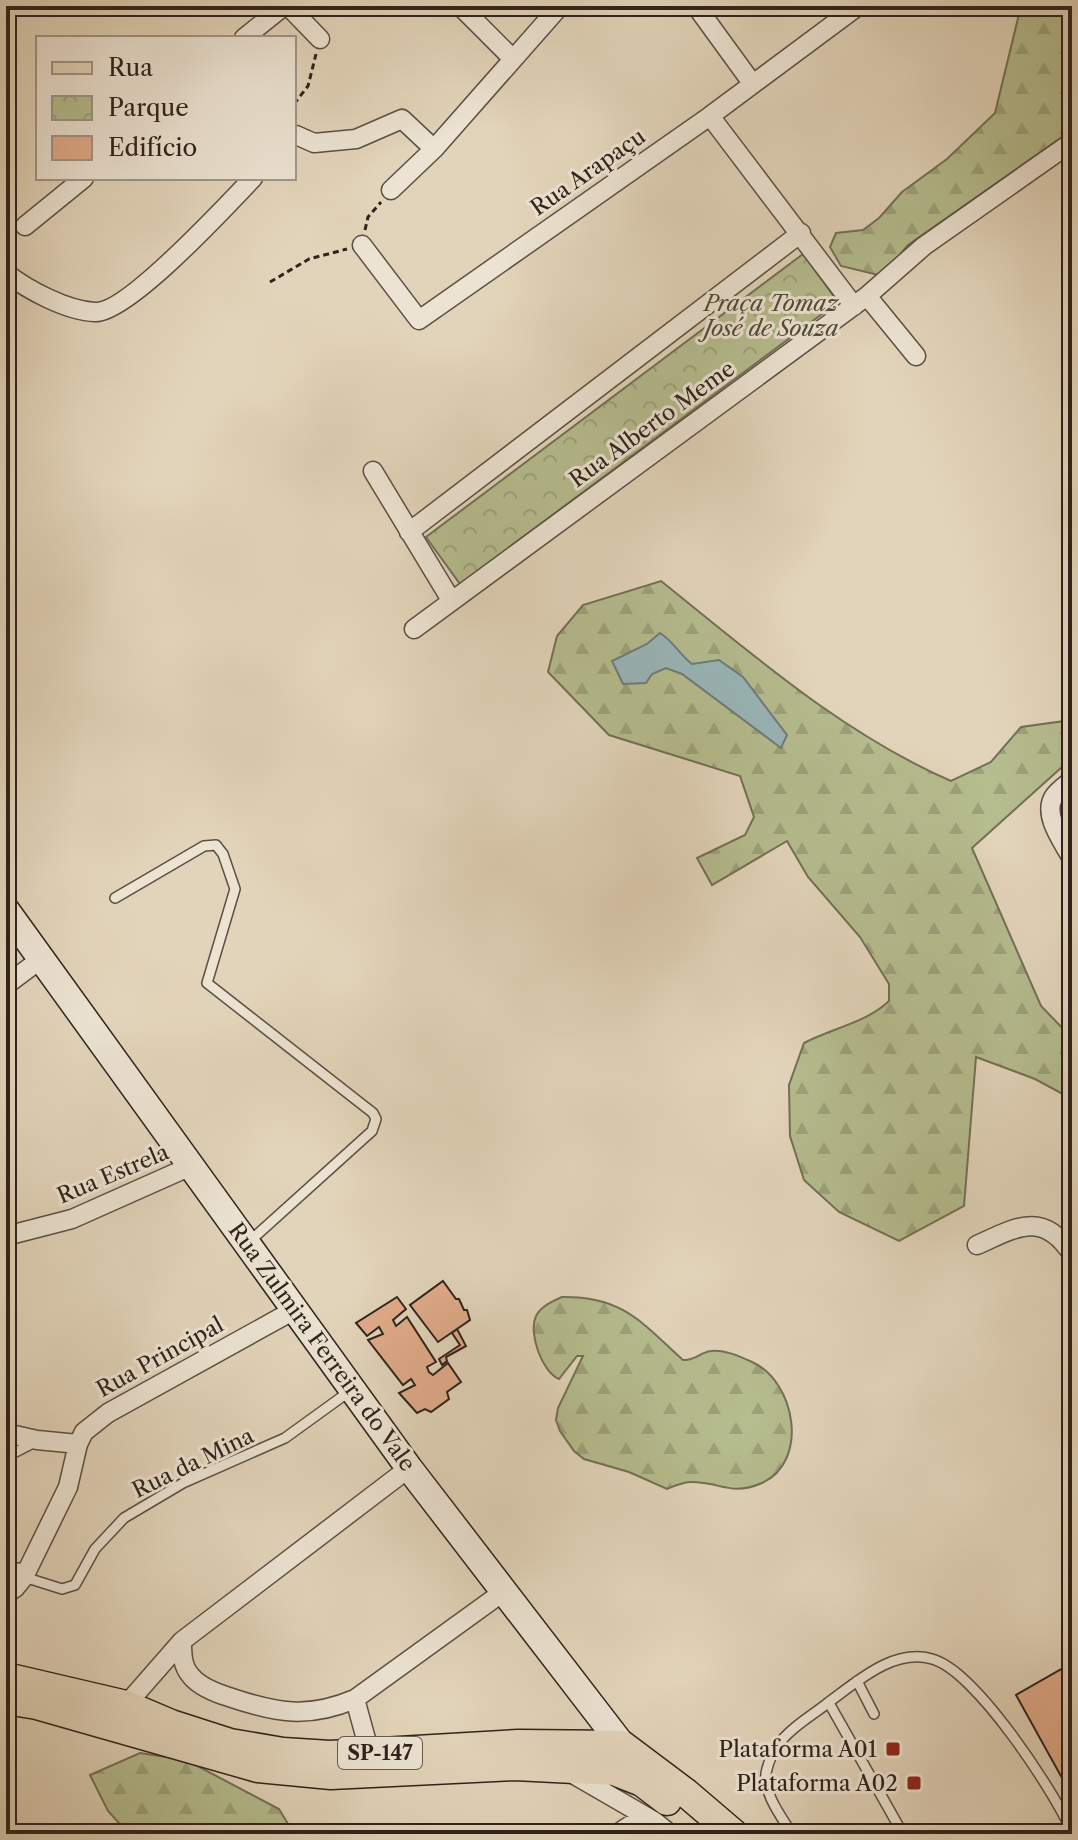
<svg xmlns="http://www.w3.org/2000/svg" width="1078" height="1840" viewBox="0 0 1078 1840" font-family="'Libre Caslon Text',serif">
<defs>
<pattern id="forest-firs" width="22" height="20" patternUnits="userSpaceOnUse" patternTransform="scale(2)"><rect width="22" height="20" fill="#b5bc8e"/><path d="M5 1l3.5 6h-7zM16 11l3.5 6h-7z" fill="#9ca17a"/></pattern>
<pattern id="park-crowns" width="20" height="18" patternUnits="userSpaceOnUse" patternTransform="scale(2)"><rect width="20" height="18" fill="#b5bc8e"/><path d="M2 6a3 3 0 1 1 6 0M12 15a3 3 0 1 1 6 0" fill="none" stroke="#9ca17a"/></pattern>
</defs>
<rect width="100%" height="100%" fill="#e2d4ba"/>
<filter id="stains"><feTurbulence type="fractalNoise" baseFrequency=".0025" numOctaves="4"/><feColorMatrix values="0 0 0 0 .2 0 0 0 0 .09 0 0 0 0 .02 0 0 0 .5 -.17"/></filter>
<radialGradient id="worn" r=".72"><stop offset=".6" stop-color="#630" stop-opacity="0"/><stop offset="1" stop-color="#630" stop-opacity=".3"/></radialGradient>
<path fill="url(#forest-firs)" stroke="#727055" stroke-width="2" d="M1021 6H1072V55L1065 67 1072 82V130L908 245 882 276 841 266 830 247 836 233 863 230 879 218 902 192 947 159 995 113Z
M661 581C752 654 843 734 951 781L991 762 1021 727 1072 720V758L972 848 1041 1006 1072 1038V1099L1035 1079 976 1057 964 1206 899 1241 839 1212 804 1180 790 1136 789 1085 804 1043C832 1028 866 1023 889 1001V984L860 937 808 877 787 841 712 885 697 858 745 835 754 817 740 776 609 735 548 672 557 636 583 605Z
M562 1297C623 1296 642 1323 683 1360 696 1361 700 1352 711 1351 724 1349 741 1357 752 1362 795 1381 810 1461 762 1483 730 1497 719 1481 690 1482 683 1482 674 1486 667 1489L629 1472 584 1459 574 1451 560 1431 556 1420 558 1408 583 1356H577L559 1379C542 1372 528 1333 536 1316 541 1306 553 1301 562 1297Z
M140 1753 186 1760 279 1809 294 1834H129L108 1811 90 1775Z"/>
<path fill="url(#park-crowns)" stroke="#727055" stroke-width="2" d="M803 254 838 302 460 584 426 537Z"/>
<path fill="#98b6b9" stroke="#6e7b7a" stroke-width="2" d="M660 633C673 641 679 654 692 664L719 660 743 677 787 735 781 748 682 674 666 668 652 674 646 683 623 684 612 661 647 644Z"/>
<path fill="#e1ac8b" stroke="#2f231c" stroke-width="2" d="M443 1281 456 1299H459L464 1310H467L470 1320 438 1342 410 1305Z
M397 1297 406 1309 393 1320 396 1326 407 1317 436 1362 427 1367 429 1372 433 1375 448 1363 461 1382 447 1392 449 1399 431 1412 425 1409 417 1413 399 1393 415 1385 411 1379 403 1385 368 1340 383 1334 379 1327 367 1336 356 1323Z
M457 1329 466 1346 446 1357 447 1361 442 1365 439 1359 460 1345 452 1333Z
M1072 1663V1796L1016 1695Z"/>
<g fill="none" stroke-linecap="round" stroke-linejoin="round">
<g stroke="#5c4f44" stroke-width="12">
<path id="lane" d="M115 898 204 846 216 845 223 854 235 889 207 983 373 1113 376 1119 372 1131 250 1241
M6 1457 35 1442
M6 1567 28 1569
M24 1577 62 1589 75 1585 95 1549 124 1518 183 1483 285 1438 350 1391
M857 1681 874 1714
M829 1703 903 1834
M792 1834C781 1816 764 1795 766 1773 768 1764 772 1753 778 1745 790 1728 813 1715 829 1702 858 1681 894 1648 932 1659 975 1670 1054 1791 1072 1832"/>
</g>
<g stroke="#5c4f44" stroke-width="21">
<path id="street" d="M288 6 320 39
M460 6 513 59
M696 6 752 83
M244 38 284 6
M710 116 854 306
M294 136 296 135 314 143 356 139 402 119 434 149
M391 190 434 149 560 6
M25 226 84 178
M362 245 419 320 710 116 858 6
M6 273C28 290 67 311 95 312 127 314 228 204 253 178
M867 296 916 356
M373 471 451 600
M409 532 801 233
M414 629 867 296 924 246 1072 142
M1072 780C1066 785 1057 791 1053 798 1043 817 1064 843 1072 859
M6 985 41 959
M6 1236 72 1219 191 1166
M977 1245C1017 1227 1043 1210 1072 1254
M6 1433 37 1440 78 1444
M6 1594 15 1588 24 1577 68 1487 78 1444 84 1432 108 1413 296 1309
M182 1641C182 1654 182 1666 191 1676 200 1687 216 1693 229 1697 276 1713 308 1719 355 1699L503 1592
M355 1699 372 1761
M126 1711V1705L182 1641 409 1468
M571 1773 654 1821 670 1834
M617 1834 635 1822 654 1821"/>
</g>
<g stroke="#2f231c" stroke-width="29">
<path id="secondary" d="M6 910 409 1468 622 1745 631 1761"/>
</g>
<g stroke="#2f231c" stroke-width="31">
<path id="primary" d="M6 1677 126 1705 171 1724 230 1743 283 1752 330 1755 518 1744 622 1745 686 1793 734 1834
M6 1700 37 1705 258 1768 331 1775 515 1766 614 1771 642 1782 667 1801"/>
</g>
<path stroke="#2f231c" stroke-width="3" stroke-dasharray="6 4" stroke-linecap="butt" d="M294 104 308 86 316 54
M294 105 295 121
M365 230 368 217 381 202
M270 282 309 259 347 249"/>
<use href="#lane" stroke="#ece3d2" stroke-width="9"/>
<use href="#street" stroke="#ece3d2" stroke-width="18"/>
<use href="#secondary" stroke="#ece3d2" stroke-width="26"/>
<use href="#primary" stroke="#e2d4ba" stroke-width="28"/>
</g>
<g fill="#8f2418" stroke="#ece3d2" stroke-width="3">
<rect x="885" y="1741" width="16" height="16" rx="4"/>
<rect x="906" y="1775" width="16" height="16" rx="4"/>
</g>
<g text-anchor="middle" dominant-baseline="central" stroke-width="6" stroke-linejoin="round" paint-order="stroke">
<rect fill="#ece3d2" stroke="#685d53" stroke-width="2" x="338" y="1737" width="84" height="32" rx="6"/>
<g font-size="20" font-weight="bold" fill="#2f231c">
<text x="380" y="1753">SP-147</text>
</g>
<g font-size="22" fill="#2f231c" stroke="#ece3d2">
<text transform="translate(588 172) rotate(-35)">Rua Arapaçu</text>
<text transform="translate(652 424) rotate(-36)">Rua Alberto Meme</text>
<text transform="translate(113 1174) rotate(-23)">Rua Estrela</text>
<text transform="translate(322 1347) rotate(54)">Rua Zulmira Ferreira do Vale</text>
<text transform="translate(160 1357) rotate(-29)">Rua Principal</text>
<text transform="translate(193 1463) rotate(-26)">Rua da Mina</text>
</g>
<g font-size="22" font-style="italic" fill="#504938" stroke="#ece3d2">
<text x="771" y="303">Praça Tomaz<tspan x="771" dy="25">José de Souza</tspan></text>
</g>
<g font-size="22" fill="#2f231c" stroke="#ece3d2" text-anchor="end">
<text x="877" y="1749">Plataforma A01</text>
<text x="898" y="1783">Plataforma A02</text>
</g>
</g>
<rect width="1078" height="1840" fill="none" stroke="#e2d4ba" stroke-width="32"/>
<rect x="8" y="8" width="1062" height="1824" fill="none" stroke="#2f231c" stroke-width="4"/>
<rect x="16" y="16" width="1046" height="1808" fill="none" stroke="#2f231c" stroke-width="2"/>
<rect x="36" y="36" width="260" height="144" fill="#ece3d2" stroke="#a09689" stroke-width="2"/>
<rect x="52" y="62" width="40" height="12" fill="#e2d4ba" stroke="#a09689" stroke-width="2"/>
<text x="108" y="76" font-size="24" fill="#2f231c">Rua</text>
<rect x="52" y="96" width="40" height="24" fill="url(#park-crowns)" stroke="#a09689" stroke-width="2"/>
<text x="108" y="116" font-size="24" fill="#2f231c">Parque</text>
<rect x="52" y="136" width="40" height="24" fill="#e1ac8b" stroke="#a09689" stroke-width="2"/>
<text x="108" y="156" font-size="24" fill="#2f231c">Edifício</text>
<rect width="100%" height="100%" filter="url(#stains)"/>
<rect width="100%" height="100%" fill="url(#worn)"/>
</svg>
